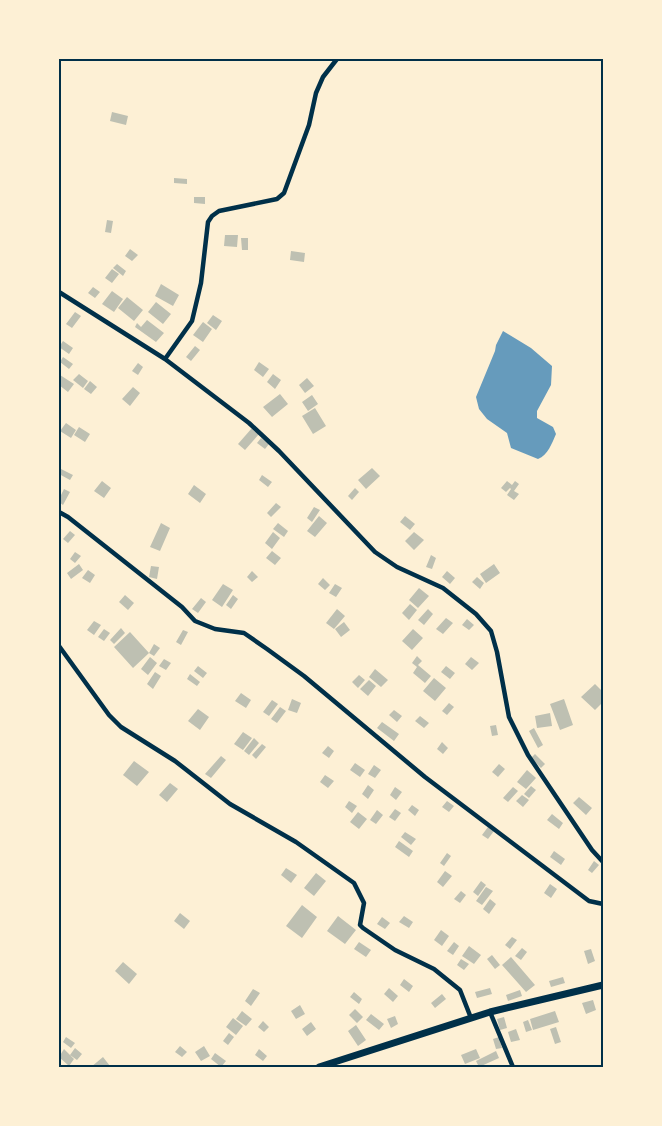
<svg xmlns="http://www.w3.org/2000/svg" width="662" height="1126" viewBox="0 0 662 1126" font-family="'Nunito Sans',sans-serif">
<rect width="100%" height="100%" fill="#fdf0d5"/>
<path fill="#669bbc" d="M503 331 531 348 552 366 551 385 537 411V418L553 427 556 434C552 443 548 455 538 459L511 448 507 433 487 419 479 409 476 397 495 351 496 345Z"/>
<path fill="#bec0b2" d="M112 112 128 116 126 125 110 121Z
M174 178 187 179V184L174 183Z
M194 197H205V204L194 203Z
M107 220 113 221 111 233 105 232Z
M225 235H238L237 247 224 246Z
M241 238H248V250H242Z
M130 249 138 255 132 261 125 256Z
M291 251 305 253 304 262 290 260Z
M117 264 126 271 123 276 113 268Z
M112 269 119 274 112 283 105 278Z
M161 284 179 295 173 306 155 296Z
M93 287 100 292 95 298 88 293Z
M112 291 123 299 114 312 102 304Z
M127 297 143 310 134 321 118 308Z
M156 302 171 314 163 324 148 312Z
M75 312 81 316 72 328 66 324Z
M213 315 222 321 216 330 207 323Z
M147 320 164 333 156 342 135 327 137 323 141 327Z
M203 322 212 329 203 342 193 335Z
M63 341 73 348 69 354 59 347Z
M195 346 200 350 191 361 186 357Z
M63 357 73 364 69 369 60 362Z
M259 362 269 369 263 377 254 370Z
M138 363 143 367 138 375 132 371Z
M79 374 88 381 83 388 73 380Z
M273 374 281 380 275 389 267 382Z
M60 375 74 384 68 392 59 385Z
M307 378 314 386 305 393 299 385Z
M90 381 97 387 91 394 84 389Z
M133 387 140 393 130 406 122 399Z
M280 394 288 404 272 417 263 407Z
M312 395 318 404 308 411 302 402Z
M315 408 326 426 313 434 302 416Z
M66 423 76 430 71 438 60 431Z
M79 427 90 434 85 442 74 435Z
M252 428 259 434 245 450 238 444Z
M261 438 269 444 265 449 257 443Z
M372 468 380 476 366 489 358 480Z
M61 469 73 475 70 480 59 474Z
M262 475 272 482 268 487 259 480Z
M102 481 111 488 104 498 94 491Z
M507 481 512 485 515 481 519 484 514 491 519 494 514 500 507 495 511 489 510 488 506 492 501 488Z
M194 485 206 494 200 503 188 494Z
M355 488 359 492 352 500 348 496Z
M64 489 70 492 63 505 59 502V499Z
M276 503 281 507 271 517 267 513Z
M314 507 320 510 312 522 307 518Z
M319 516 327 523 315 537 307 531Z
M405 516 415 524 410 530 400 522Z
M161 523 170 528 160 551 150 547Z
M278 523 288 531 284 537 273 529Z
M70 531 75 535 68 543 63 539Z
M273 532 280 538 272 549 265 543Z
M414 532 424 540 414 550 405 541Z
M272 551 281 558 275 565 266 558Z
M75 552 81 556 75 563 70 559Z
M431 555 436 558 432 569 426 567Z
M79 564 83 570 71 579 67 573Z
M494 564 500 573 486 583 480 574Z
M151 566 159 567 157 579 149 577Z
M88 570 95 575 90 583 82 578Z
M252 571 258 577 252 582 247 577Z
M447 571 455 578 450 584 442 577Z
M477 577 484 583 480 589 472 582Z
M323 578 330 585 325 590 318 584Z
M223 584 233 590 222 607 212 600Z
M335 584 342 588 336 597 329 593Z
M419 588 429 596 418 608 409 600Z
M125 595 134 603 128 610 119 602Z
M233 595 238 599 231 609 226 605Z
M201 598 206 602 198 613 192 609Z
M410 604 417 610 409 620 402 613Z
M337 609 345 616 334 629 326 623Z
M428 609 433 614 424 625 418 620Z
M446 618 453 623 443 634 436 629Z
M467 619 474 625 469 630 462 625Z
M94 621 101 625 94 635 87 630Z
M344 622 350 630 341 637 335 629Z
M121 628 125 633 114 644 110 640Z
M104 629 110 633 104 641 98 637Z
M413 629 423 638 412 650 402 641Z
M183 630 188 632 181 645 176 642Z
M130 632 149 653 133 668 114 647Z
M154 644 160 648 154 656 149 653Z
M417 656 422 661 418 665 431 676 425 683 413 673 417 667 412 663Z
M150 657 157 663 148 675 141 669Z
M471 657 479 663 472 670 465 664Z
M164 659 171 663 166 670 159 666Z
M198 666 207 673 203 678 194 671Z
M446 666 455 673 450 679 441 672Z
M375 669 388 680 381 687 369 677Z
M155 672 161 676 153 689 147 684Z
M190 674 200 682 197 686 187 679Z
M359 675 365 680 358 688 352 682Z
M434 678 446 688 435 701 423 691Z
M369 680 376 686 368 696 360 689Z
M595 684 603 692V702L595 710 581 697Z
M241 693 251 700 246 708 235 701Z
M292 699 301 703 297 713 288 710Z
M564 699 573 725 560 730 550 704Z
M272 700 278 704 269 716 263 712Z
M449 703 454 707 447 715 442 711Z
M280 707 286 711 277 723 271 719Z
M198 709 209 717 200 730 188 721Z
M394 710 402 716 397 722 389 715Z
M550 713 552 726 537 728 535 716Z
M420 716 429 723 424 728 415 721Z
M382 722 399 734 394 741 377 728Z
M496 725 498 735 492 736 490 726Z
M534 728 543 745 538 748 529 731Z
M243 732 252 738 243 750 234 744Z
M254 738 259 743 249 755 244 751Z
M442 742 448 748 443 754 437 749Z
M262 744 266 747 256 759 252 755Z
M328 746 334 751 329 758 322 753Z
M535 754 545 764 541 768 531 758Z
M221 756 226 760 211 778 205 774Z
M134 761 149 772 137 786 123 775Z
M355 763 365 770 360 777 350 770Z
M499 764 505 769 498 777 492 772Z
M374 765 381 770 375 778 368 774Z
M527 770 536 778 526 789 517 782Z
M325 775 334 781 328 788 320 782Z
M170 783 178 789 167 802 159 795Z
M368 785 374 790 368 799 362 794Z
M531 786 536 790 529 798 524 794Z
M395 787 402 792 396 800 390 795Z
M513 787 518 791 508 802 503 798Z
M522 795 529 800 523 807 516 801Z
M579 797 592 808 586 815 573 803Z
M349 801 357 806 352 813 345 807Z
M447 801 454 806 449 812 442 807Z
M412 805 419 810 415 816 408 810Z
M395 809 401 813 395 821 389 817Z
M377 810 383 815 376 824 370 820Z
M358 812 367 819 359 829 350 822Z
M552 814 563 823 559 829 547 820Z
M488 827 494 831 488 839 482 835Z
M405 832 416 839 411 845 401 837Z
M399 841 413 851 409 857 395 847Z
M554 851 565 859 561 865 550 857Z
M447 853 451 856 444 866 440 863Z
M594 861 599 865 592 873 588 870Z
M286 868 297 875 291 883 281 875Z
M445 871 452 876 443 887 437 882Z
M316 873 326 881 314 896 304 888Z
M481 881 486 885 478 896 473 892Z
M550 884 557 889 551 898 544 893Z
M486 887 493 891 482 905 476 901Z
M461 891 466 895 460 903 454 899Z
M490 899 496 904 489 914 483 909Z
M302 905 317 917 302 938 286 926Z
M180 913 190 921 184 929 174 921Z
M338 916 356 930 345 944 327 931Z
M404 916 413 922 409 928 399 922Z
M382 917 390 923 385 929 377 924Z
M441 930 449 936 442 946 434 940Z
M512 937 517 940 510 949 505 945Z
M359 942 371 950 366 957 354 949Z
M454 942 459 946 453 955 447 951Z
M469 946 481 955 474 964 462 956Z
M522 948 527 952 521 960 515 956Z
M591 949 595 961 588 964 584 951Z
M492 955 500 965 495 969 487 959Z
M511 957 535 985 526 992 502 965Z
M461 959 469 964 464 970 457 965Z
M123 962 137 974 129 984 115 971Z
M563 977 565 983 551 987 549 981Z
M404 979 413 986 409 992 400 985Z
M389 988 398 996 393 1002 384 994Z
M490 988 492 994 477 998 475 992Z
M253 989 260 993 251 1006 245 1001Z
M520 990 522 996 508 1001 506 995Z
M354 992 362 999 359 1004 350 997Z
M442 994 446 999 435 1008 431 1003Z
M593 1000 596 1010 586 1014 582 1003Z
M300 1005 305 1014 296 1019 291 1011Z
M355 1009 363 1017 357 1023 349 1015Z
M242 1011 252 1019 246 1026 236 1019Z
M555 1011 559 1022 533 1030 530 1019Z
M371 1014 384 1024 379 1030 366 1020Z
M395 1016 398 1024 391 1028 387 1019Z
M504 1017 507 1028 500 1030 497 1019Z
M233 1018 243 1026 236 1035 226 1027Z
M528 1020 532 1030 526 1032 523 1022Z
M263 1021 269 1027 264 1032 258 1027Z
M311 1022 316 1029 307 1036 302 1029Z
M356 1025 366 1040 358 1046 348 1031Z
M556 1027 561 1042 555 1044 550 1029Z
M516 1029 520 1040 511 1042 508 1032Z
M229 1033 234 1037 228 1045 223 1041Z
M66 1037 75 1043 71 1048 63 1042Z
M499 1037 502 1048 496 1049 493 1039Z
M180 1046 187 1052 182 1057 175 1052Z
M204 1046 210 1056 201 1061 195 1052Z
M75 1048 82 1054 77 1060 70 1055Z
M64 1049 74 1059 69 1066 59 1057Z
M259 1049 267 1056 263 1061 255 1055Z
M476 1049 480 1058 465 1064 461 1055Z
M496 1051 499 1058 479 1067 476 1061Z
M215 1053 226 1061 221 1067 211 1059Z
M103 1057 110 1066 108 1067H91Z"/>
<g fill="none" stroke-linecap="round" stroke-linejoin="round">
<path stroke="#003049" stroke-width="4.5" d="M59 292 165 359 249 423 279 451 375 552 397 567 443 588 476 614 491 631 497 652 509 717 528 755 592 850 603 862
M165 359 192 321 201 283 208 222 212 216 219 211 277 199 284 193 309 125 316 93 323 77 337 59
M59 512 68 517 182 607 195 621 215 629 244 633 267 649 304 676 425 777 589 901 603 904
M59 646 109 715 121 727 175 761 230 804 296 842 354 883 364 903 360 925 363 928 395 950 434 969 460 990 471 1018
M490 1012 513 1067"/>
<path stroke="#003049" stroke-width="7" d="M319 1067 490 1012 603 985"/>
</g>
<rect width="662" height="1126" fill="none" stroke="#fdf0d5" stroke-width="120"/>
<rect x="60" y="60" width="542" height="1006" fill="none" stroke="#003049" stroke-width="2"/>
</svg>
